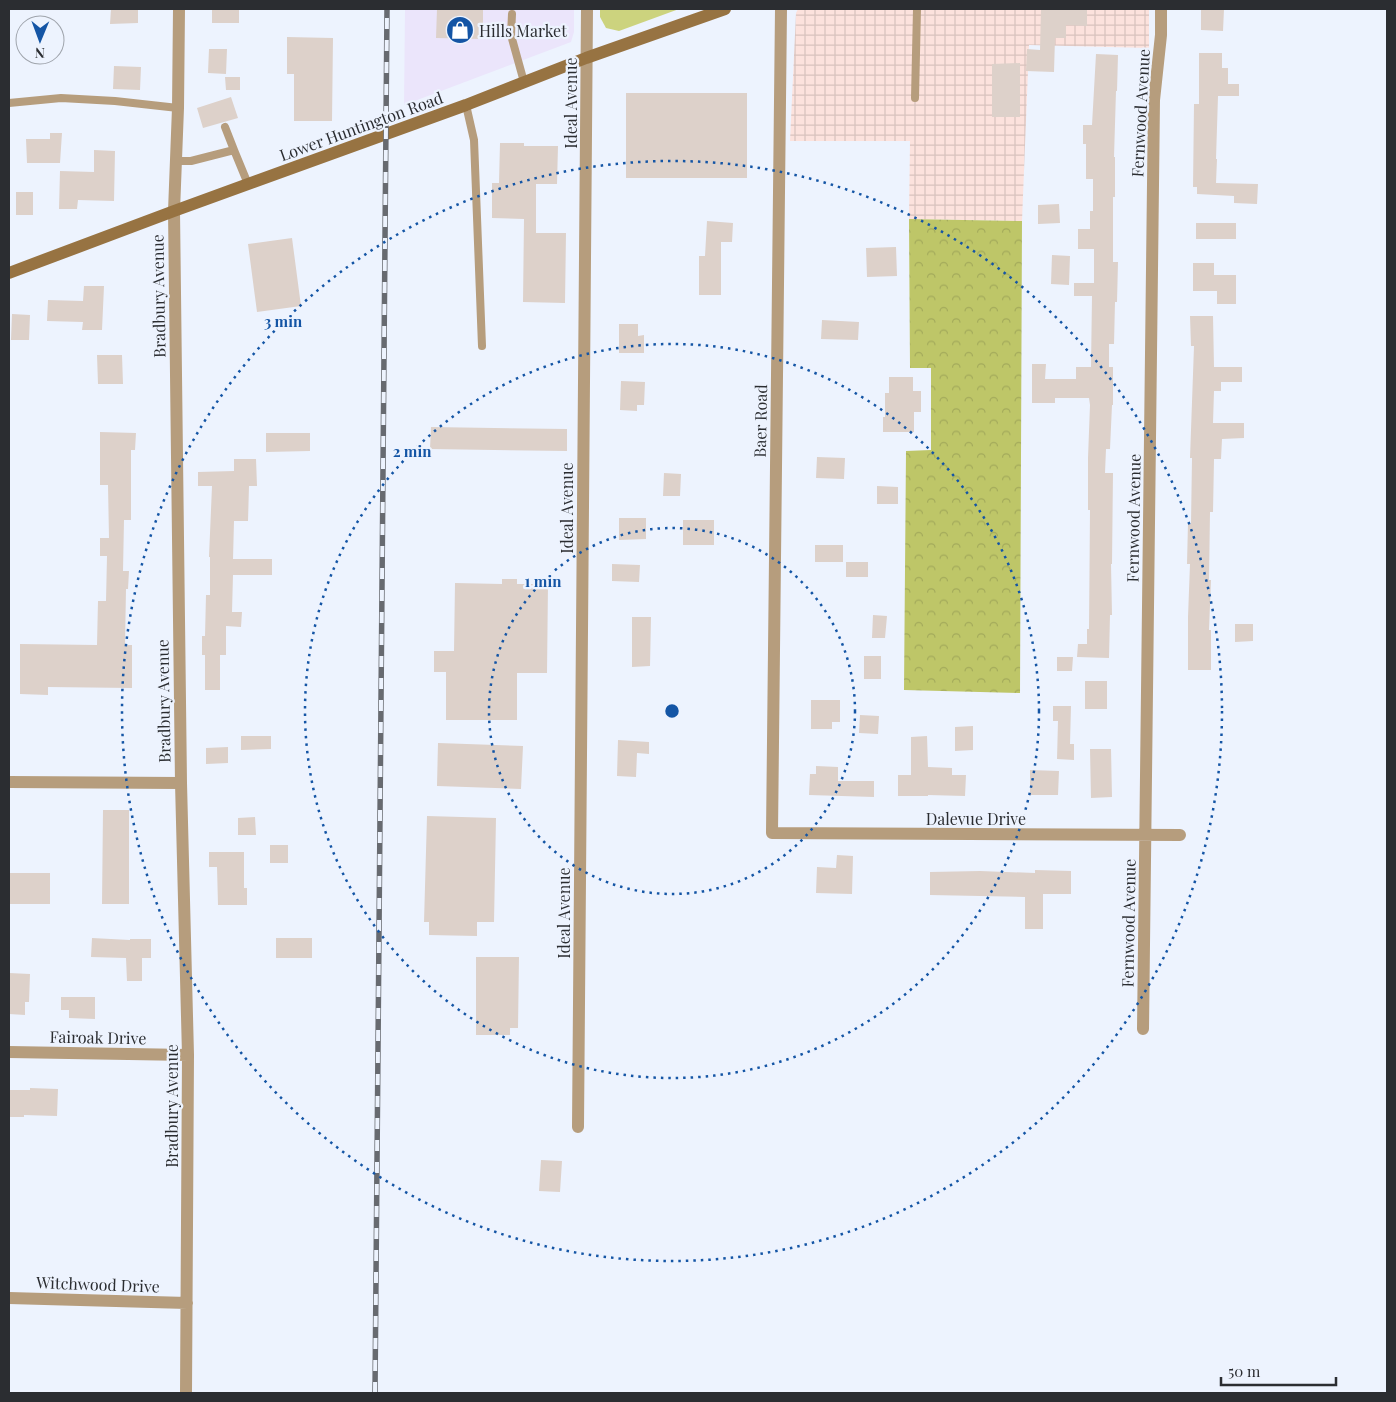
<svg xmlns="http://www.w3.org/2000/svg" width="1396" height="1402" viewBox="0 0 1396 1402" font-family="'Playfair Display',serif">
<defs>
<pattern id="industrial-grid" width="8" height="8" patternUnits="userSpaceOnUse" patternTransform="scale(1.25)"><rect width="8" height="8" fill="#fce2dd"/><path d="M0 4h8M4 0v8" fill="none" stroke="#d8c2be"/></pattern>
<pattern id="forest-crowns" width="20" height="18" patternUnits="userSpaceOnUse" patternTransform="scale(1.25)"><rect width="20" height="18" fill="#bec668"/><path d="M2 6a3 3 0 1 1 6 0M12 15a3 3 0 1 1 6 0" fill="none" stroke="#a3aa5b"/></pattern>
</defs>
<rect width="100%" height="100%" fill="#edf3fe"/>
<path fill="#ebe5fb" d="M405 9H574V32L571 42 404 105Z"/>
<path fill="url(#industrial-grid)" d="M798 9H1149V48L1029 45 1022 221 909 219 910 141H790L796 13Z"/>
<path fill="#ccd37e" d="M600 9H679L619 31 606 28 600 17Z"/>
<path fill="url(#forest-crowns)" d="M909 219 1022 221 1020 693 904 690 906 451 931 450V368H910Z"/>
<path fill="#ddd1ca" d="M111 9H138V23L110 24Z
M212 9H239V23H212Z
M437 9H483V39L436 38Z
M1041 9H1087V26L1066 25V38H1055L1054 72 1026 71 1027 49 1040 50Z
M1201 9H1224L1223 31 1201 30Z
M287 37 333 38 332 121H294V74H287Z
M209 49H227L226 74 208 73Z
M1199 53H1222V68H1228V84H1239V96H1218L1216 159H1217L1216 183 1258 184 1257 204 1234 203V196L1197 194V187H1193L1194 104H1199Z
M1096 54 1118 55 1117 91H1116L1114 157H1115V197H1113V262H1118L1117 302H1115L1114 344H1109V367H1113V405H1112L1110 449H1106L1105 473H1113L1112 564H1111L1112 615H1110L1109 658 1077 657 1078 644H1087V629H1089L1090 510H1088V458L1090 405 1089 398H1055V403H1032V364H1046L1045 379H1076V367H1091L1092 296H1074V283H1094V249H1078V229H1090V211H1093V179H1086V144H1083V125H1092Z
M1020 63V117H992V64Z
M114 66 141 67 140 90 113 89Z
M225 77H240V90H226Z
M626 93H747V178H626Z
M231 97 238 118 203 128 197 108Z
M50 133H62L60 163H27L26 139H50Z
M500 143H524V146H558L557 184H536V233H566L565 303 523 302 524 219 492 218V183H499Z
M94 150 115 151 114 201 78 200 77 209H59L60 171 94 172Z
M16 192H33V215H16Z
M1059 204 1060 223 1038 224V205Z
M707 221 733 223 732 242H721V295H699V256H705Z
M1196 223H1236V239H1196Z
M292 238 301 306 257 312 248 244Z
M896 247 897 276 867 277 866 248Z
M1052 255 1070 256 1069 285 1051 284Z
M1193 263H1214V275H1236V304H1217V291H1193Z
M84 286H104L102 330H82L83 322 47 321 48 300 83 301Z
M12 314 30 315 29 340H11Z
M1190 316H1213L1214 367H1242V382H1221V391H1214L1213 423H1244V438L1222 439 1221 459H1214L1213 512H1210L1209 580H1211L1209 630H1211V670H1188V617L1190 564H1187L1188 523 1191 524 1192 458H1190L1194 346H1191Z
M822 320 859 322 858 340 821 339Z
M619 324H638V336L644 335V353H619Z
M97 355H122L123 384H98Z
M889 377H913V391H921V412H914V432H883V417H885V393H889Z
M621 381 645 382 644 405H637V411L620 410Z
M431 427 567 429V451L430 449Z
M100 432 136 433 135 450H131V520H124L123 571H129L128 589H126L125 645H132V688L48 687V695L20 694V644L97 645 98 601H106L107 556H100V538H109L108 485H100Z
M266 433H310V451L266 452Z
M817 457 845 458 844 479 816 478Z
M234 459H256L257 486H249L248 521H234L233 559H272V575H233L232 612H242L241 627 226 626V655H220V690H205V655H202V636H205L206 595H210V557H209L212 486H198V472L234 471Z
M664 473 681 474 680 496H663Z
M877 486 898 487V504H877Z
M619 518H646V539L619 540Z
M683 520H714V545H683Z
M815 545H843V562H815Z
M846 562H868V577H846Z
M612 564 640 565 639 582 612 581Z
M502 579H517V584H548L547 673H517V720H446V672H434V651H454L455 583 502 584Z
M873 615 887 616 885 638H872Z
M632 617H651L650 666 632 667Z
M1235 624H1253V641L1235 642Z
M864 656H881V679H864Z
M1057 657H1073L1072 671H1057Z
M1085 681H1107V709H1085Z
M811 700H840V722H832V729H811Z
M1053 706H1071L1070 744H1074V760L1057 759 1058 721H1053Z
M860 715 879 716 878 734 859 733Z
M973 726V750L955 751V727Z
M241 736H271V749L241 750Z
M927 736 928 767 952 768V775H966L965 796 928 795V796H898V775H911V737Z
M618 740 649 742V754L637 753 636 777 617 776Z
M438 743 523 746 521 789 437 786Z
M228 747V763L206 764V748Z
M1090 749H1111L1112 797 1091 798Z
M816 766 838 767V781H874V797L809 795 810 774H816Z
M1030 770 1059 771 1058 795H1030Z
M103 810H129V904H102Z
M427 816 496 818 494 922H477V936L429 935V922H424Z
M255 817 256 835H238V818Z
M270 845H288V863H270Z
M209 852H244V888H247V905H218L217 867H209Z
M837 855 853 856 852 894 816 893 817 867 836 868Z
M1035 870 1071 871V894H1043V929H1025V897L930 895V872L980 871 1035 873Z
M9 873H50V904H9Z
M92 938 130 940V939H151V958H142V981H127L126 958 91 957Z
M276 938H312V958H276Z
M476 957H519L518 1028H510V1035H476Z
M9 973 30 974 29 1002H25V1015L9 1014Z
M61 997H95V1019L69 1018V1010H61Z
M30 1088 58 1089 57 1116 24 1115V1117H9V1090H30Z
M541 1160 562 1161 560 1192 539 1191Z"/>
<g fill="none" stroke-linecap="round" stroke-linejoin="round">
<path stroke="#b69d7d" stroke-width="8" d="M512 14 511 35 524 82
M915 98 917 9
M9 103 61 98 115 101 178 108
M466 105 474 140 482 346
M225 127 234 150
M176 161H191L234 150 248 184"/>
<path stroke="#b69d7d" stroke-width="12" d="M179 9 178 108 174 211 181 783 188 1055 186 1393
M781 9 772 833 1180 835
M9 782 181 783
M1143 1029 1154 100 1161 35V9
M9 1052 188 1055
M578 1127 587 9
M9 1298 187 1303"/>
<path stroke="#977342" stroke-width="12" d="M9 273 174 211 466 105 586 58 725 9"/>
<g stroke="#676a70" stroke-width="5.5">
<path id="rail" d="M375 1393 387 9"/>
</g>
<use href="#rail" stroke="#edf3fe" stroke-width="4" stroke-dasharray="11" stroke-linecap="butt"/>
</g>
<g fill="none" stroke="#1455a5" stroke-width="2.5" stroke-dasharray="2.5 5">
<circle cx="672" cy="711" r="183"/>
<circle cx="672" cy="711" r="367"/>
<circle cx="672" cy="711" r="550"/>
</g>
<defs>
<g id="shop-disc" transform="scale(1.4375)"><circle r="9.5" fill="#1455a5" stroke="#edf3fe"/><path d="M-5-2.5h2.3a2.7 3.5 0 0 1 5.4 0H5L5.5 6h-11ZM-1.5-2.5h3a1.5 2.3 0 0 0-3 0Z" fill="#fff"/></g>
</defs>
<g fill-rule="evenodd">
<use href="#shop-disc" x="460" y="30"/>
</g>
<g text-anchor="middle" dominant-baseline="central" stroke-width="4.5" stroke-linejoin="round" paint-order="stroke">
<g font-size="16" fill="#2b2d31" stroke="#edf3fe" text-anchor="start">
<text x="479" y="30">Hills Market</text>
</g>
<g font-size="16" fill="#2b2d31" stroke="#edf3fe">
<text transform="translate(570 103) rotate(-90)">Ideal Avenue</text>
<text transform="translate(1140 113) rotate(-87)">Fernwood Avenue</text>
<text transform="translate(361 126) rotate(-20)">Lower Huntington Road</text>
<text transform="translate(158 296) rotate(-91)">Bradbury Avenue</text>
<text transform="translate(760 421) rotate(-89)">Baer Road</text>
<text transform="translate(566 508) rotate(-90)">Ideal Avenue</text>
<text transform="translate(1133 518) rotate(-89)">Fernwood Avenue</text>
<text transform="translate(163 701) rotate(-91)">Bradbury Avenue</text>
<text x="976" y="818">Dalevue Drive</text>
<text transform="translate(563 913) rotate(-90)">Ideal Avenue</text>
<text transform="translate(1128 923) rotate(-89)">Fernwood Avenue</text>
<text transform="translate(98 1037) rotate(1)">Fairoak Drive</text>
<text transform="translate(171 1106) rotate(-90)">Bradbury Avenue</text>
<text transform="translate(98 1284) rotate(2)">Witchwood Drive</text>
</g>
</g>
<circle cx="672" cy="711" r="8" fill="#1455a5" stroke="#edf3fe" stroke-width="2.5"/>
<g font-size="15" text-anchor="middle" font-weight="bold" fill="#1455a5" stroke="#edf3fe" stroke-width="4.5" stroke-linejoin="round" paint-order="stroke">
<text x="283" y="327">3 min</text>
<text x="412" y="457">2 min</text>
<text x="543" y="587">1 min</text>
</g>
<rect width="1396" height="1402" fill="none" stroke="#2b2d31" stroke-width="20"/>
<g transform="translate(40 40) rotate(181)"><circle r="24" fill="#edf3fe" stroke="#9fa4ac"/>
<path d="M0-4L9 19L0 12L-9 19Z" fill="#1455a5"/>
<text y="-8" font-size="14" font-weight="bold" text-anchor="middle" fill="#2b2d31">N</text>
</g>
<path d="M1221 1377v8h115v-8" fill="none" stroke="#2b2d31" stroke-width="2.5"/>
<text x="1228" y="1377" font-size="15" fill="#2b2d31" stroke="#edf3fe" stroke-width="4" paint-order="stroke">50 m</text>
</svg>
